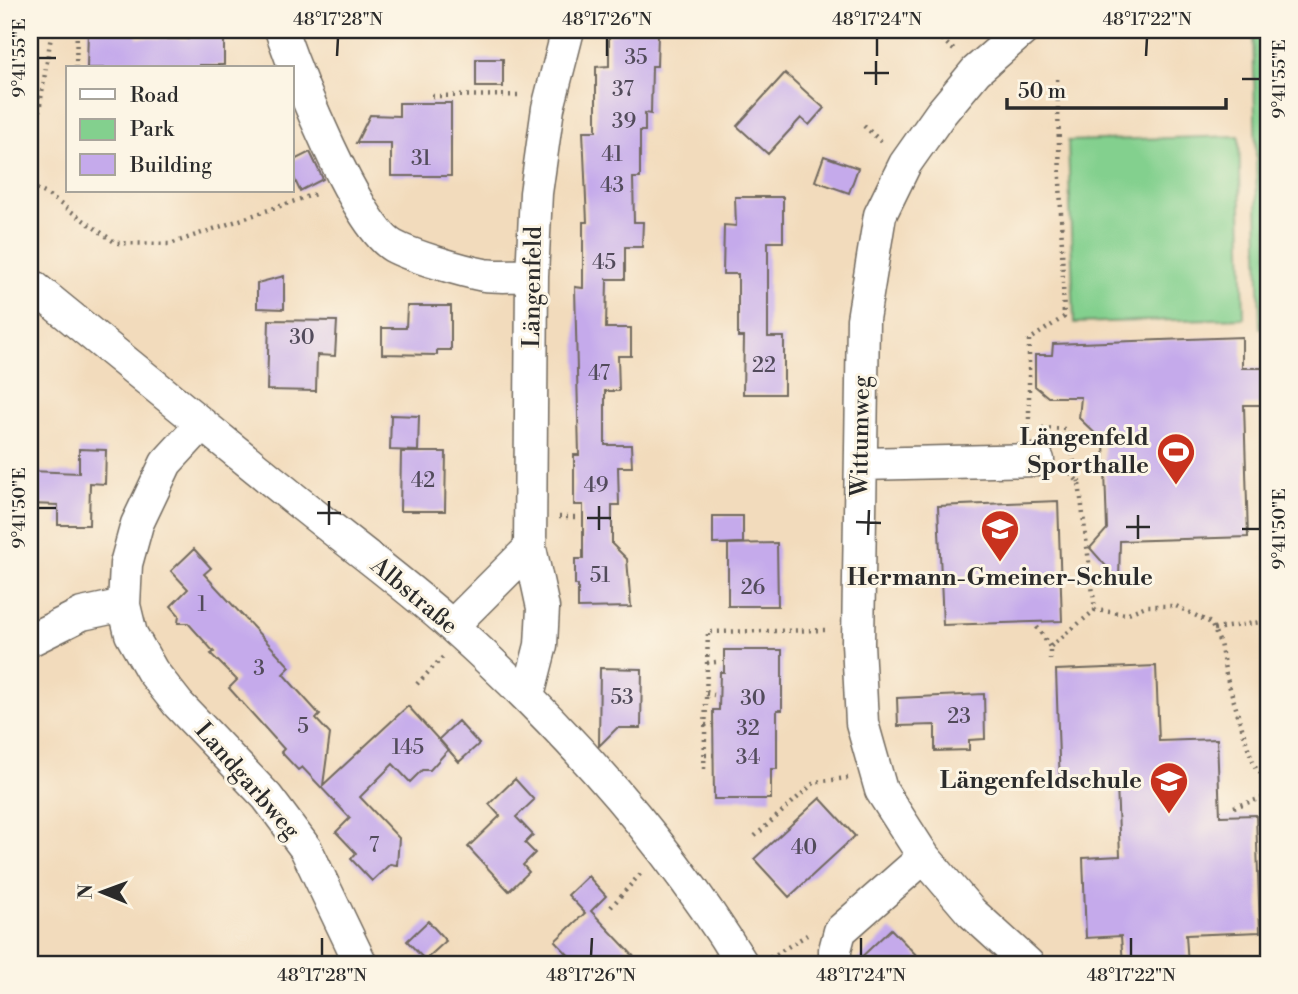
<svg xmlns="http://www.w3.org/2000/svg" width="1298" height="994" viewBox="0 0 1298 994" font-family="'Libre Bodoni',serif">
<rect width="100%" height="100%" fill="#fcf5e5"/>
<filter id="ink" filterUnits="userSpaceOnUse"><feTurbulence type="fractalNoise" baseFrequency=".0143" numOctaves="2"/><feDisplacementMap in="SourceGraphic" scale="14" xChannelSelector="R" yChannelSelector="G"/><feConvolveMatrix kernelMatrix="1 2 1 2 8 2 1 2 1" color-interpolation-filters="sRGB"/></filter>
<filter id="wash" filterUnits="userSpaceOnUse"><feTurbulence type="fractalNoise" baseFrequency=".00686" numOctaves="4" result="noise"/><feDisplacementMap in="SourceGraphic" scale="28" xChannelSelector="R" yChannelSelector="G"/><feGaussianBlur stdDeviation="1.57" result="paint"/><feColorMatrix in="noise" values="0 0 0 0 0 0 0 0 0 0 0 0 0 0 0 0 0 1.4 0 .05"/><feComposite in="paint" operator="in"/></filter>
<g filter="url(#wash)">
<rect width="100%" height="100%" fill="#f2dbbc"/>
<path fill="#83d08e" stroke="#577e5c" stroke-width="2" d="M1253 30H1268V328H1260Z
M1239 136 1244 318 1074 323 1068 141Z"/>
<g id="blocks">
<path fill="#c5aaeb" d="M88 30H137V38L188 39V30H224V65H199V68H87Z
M616 30H656L658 34 657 66H652L651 114 645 113V131H640V178H633L634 222H643L642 247H625V279H607L606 328H631V356H618L619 391H605V445H631L632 467H618L619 505H612V544L627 559 631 607 578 608V585H575V559H583V505H574V455H579L575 287 583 288V222H587L583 131H596V67L609 66V34H616Z
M476 59H503V87H476Z
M785 73 824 108 809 125 801 118 768 154 737 126Z
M399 103H451V176H391V143H356L370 115 399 116Z
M310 152 323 179 300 191 292 174V161Z
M824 156 858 168 849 193 815 181Z
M735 197H783V242H768V337H784V394H743L744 337H738V274H723L724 225 736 226Z
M284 276V309L257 308V283Z
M407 306H451V350H437V355L382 354V328H406Z
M269 320 337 321 335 356 317 355 316 391 267 390Z
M1242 337V368H1264L1265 405H1244L1248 537 1120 541 1119 581 1090 548 1107 529 1104 442 1079 418 1081 397H1048L1035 386V355H1052L1053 344Z
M391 415 419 416 418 451 390 450Z
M79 449 106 450 105 484 90 483 89 525H58V505L30 504V471L79 473Z
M401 452H446L445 511H400Z
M1058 501 1062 621 943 625 938 506Z
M713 516H743V543L713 544Z
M777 543 778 606H728V544Z
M194 549 211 568 204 574 290 667 283 674 320 715 316 719 330 734 323 785 408 706 448 750 430 770H422L410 782 393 764 360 797 399 838 397 865 390 864 372 881 351 859 356 853 336 832 350 818 302 767 298 770 281 752 284 749 229 688 237 680 211 654 214 652 188 623H178L179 615 171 606 188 589 171 571Z
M724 650H782V710H777V769H771V799H714L713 710H719L720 672H724Z
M1156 666 1159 741 1217 739 1220 816 1256 815 1260 932 1186 935 1188 964H1123L1121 936 1086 938 1083 858 1120 856 1117 785 1060 787 1056 670Z
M600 668 642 669 641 728H617L599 746Z
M984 694 985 739 969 740V750L935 751V725L898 726 897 698Z
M458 721 479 744 459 762 439 739Z
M515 779 534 800 516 817 533 835 525 843 535 853 523 865 529 872 509 891 468 847 500 816 489 804Z
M820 798 855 836 789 897 754 859Z
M588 876 606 896 591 911 641 964H577L555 941 585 913 568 895Z
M428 921 446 941 425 960 407 941Z
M891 929 925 964H854Z"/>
</g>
</g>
<g filter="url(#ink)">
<use href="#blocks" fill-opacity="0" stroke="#71695e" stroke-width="2"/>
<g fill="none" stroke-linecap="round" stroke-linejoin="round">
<g stroke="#71695e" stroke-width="35">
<path id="minor" d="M281 30C296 73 356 225 393 246 411 256 463 271 484 275 499 277 516 275 532 276
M1023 30 976 71 941 113 905 164 880 215 863 319 858 643 862 723 881 790 924 857 971 912 1028 964
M30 284C118 356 208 429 297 501 349 543 404 583 453 627 562 725 665 839 742 964
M202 424 166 463 137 524 126 564 124 605 131 634 152 671 178 704 267 797 306 849 361 964
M861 464 1038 460
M452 626 530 548
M30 640 82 614 124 605
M528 696 541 645 543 608 530 548 532 276 536 193 548 108 568 30
M835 964V950L840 931 924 857"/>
</g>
<path stroke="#71695e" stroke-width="4.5" stroke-dasharray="2 5" stroke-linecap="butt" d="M931 30 955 51
M795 32 797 30
M76 68 77 30
M432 96 523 95
M864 126 884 144
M30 167 52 30
M30 186 45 193 116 243 170 244 318 193
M1042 428 1066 429 1079 482
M1029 433V340L1064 317 1057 75
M1066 468 1079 483 1095 610 1126 614 1146 606H1176L1211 623 1220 643 1226 675 1249 751 1256 769 1268 780
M559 517H576
M1037 627 1050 647
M1214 629 1268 621
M1050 660V647L1095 610
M707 663 717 662
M417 684 443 657
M706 694 714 695
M705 725 714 726
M705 755H715
M704 769 708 632 829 630
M1234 807 1268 796
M755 836 815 782 848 778
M611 907 642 872
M770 958 807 935"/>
<use href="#minor" stroke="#fff" stroke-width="32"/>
</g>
</g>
<path fill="none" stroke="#2b2b2b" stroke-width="2.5" d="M337 56 338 38M607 56V38M877 56V38M1146 56 1147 38M38 58H56M864 73H889M1242 79H1260M876 85V61M38 508H56M317 513H341M587 518H611M856 522 881 523M329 525V501M1126 527H1150M1242 529H1260M599 530V506M868 535 869 510M1138 539V515M322 956V938M591 956 592 938M861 956V938M1131 956V938"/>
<defs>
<g id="stadium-pin" transform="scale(2.0125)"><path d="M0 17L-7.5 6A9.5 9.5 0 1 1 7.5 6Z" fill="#c8321e" stroke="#fcf5e5"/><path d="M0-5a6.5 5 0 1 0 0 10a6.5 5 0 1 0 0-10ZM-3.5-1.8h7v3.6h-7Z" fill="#fff"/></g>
<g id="school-pin" transform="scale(2.0125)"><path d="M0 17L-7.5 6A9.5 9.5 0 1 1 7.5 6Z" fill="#c8321e" stroke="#fcf5e5"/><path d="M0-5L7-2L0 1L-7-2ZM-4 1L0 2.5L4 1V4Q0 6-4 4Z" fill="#fff"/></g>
</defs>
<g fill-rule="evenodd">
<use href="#stadium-pin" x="1176" y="452"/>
<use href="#school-pin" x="1000" y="529"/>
<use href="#school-pin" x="1169" y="781"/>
</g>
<g text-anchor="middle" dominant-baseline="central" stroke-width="6" stroke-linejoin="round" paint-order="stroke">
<g font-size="21" fill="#524b5b">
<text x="636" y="58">35</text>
<text x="623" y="90">37</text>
<text x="624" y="122">39</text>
<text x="612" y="155">41</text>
<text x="421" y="159">31</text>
<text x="612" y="186">43</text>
<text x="604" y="263">45</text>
<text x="302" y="338">30</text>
<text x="764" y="366">22</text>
<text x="599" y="374">47</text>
<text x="423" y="481">42</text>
<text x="596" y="486">49</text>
<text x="600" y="576">51</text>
<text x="753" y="588">26</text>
<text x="202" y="605">1</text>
<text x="259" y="669">3</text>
<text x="622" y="698">53</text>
<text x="753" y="699">30</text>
<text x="959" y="717">23</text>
<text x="303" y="727">5</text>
<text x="748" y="729">32</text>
<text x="408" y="748">145</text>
<text x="748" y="758">34</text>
<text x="374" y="846">7</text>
<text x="804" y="848">40</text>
</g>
<g font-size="24" fill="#2b2b2b" stroke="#fcf5e5">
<text transform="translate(533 287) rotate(-89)">Längenfeld</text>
<text transform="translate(861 436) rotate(-89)">Wittumweg</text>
<text transform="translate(414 596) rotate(40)">Albstraße</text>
<text transform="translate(247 781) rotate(49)">Landgarbweg</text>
</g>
<g font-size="24" font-weight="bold" fill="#2b2b2b" stroke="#fcf5e5" text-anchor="end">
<text x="1149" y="438">Längenfeld<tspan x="1149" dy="28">Sporthalle</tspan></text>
<text x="1000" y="578" text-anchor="middle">Hermann-Gmeiner-Schule</text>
<text x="1142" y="781">Längenfeldschule</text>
</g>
</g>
<rect width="1298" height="994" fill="none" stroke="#fcf5e5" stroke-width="77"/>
<rect x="66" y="66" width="228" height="126" fill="#fcf5e5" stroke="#a8a49b" stroke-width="2"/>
<rect x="80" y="89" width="35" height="10" fill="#ffffff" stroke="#a8a49b" stroke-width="2"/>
<text x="130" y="102" font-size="21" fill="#2b2b2b">Road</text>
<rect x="80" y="119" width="35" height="21" fill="#83d08e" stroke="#a8a49b" stroke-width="2"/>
<text x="130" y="136" font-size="21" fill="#2b2b2b">Park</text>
<rect x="80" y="154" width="35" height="21" fill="#c5aaeb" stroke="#a8a49b" stroke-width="2"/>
<text x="130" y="172" font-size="21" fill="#2b2b2b">Building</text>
<g transform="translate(102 892) rotate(271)" stroke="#fcf5e5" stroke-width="5" paint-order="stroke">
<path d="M0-5L12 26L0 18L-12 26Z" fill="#2b2b2b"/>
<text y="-10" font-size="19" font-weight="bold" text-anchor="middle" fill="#2b2b2b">N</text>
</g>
<path d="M1007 98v10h219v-10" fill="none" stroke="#2b2b2b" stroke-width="3.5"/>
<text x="1018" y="98" font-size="21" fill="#2b2b2b" stroke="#fcf5e5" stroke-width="5" paint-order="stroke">50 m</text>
<rect x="38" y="38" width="1222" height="918" fill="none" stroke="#2b2b2b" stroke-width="2.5"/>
<g font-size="18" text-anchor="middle" fill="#2b2b2b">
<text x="338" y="25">48°17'28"N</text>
<text x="607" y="25">48°17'26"N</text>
<text x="877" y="25">48°17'24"N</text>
<text x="1147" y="25">48°17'22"N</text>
<text transform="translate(19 58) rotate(-90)" y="6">9°41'55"E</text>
<text transform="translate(1279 79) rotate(-90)" y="6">9°41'55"E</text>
<text transform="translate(19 508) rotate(-90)" y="6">9°41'50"E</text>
<text transform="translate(1279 529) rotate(-90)" y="6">9°41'50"E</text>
<text x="322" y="981">48°17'28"N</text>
<text x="591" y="981">48°17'26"N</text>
<text x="861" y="981">48°17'24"N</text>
<text x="1131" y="981">48°17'22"N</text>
</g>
</svg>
